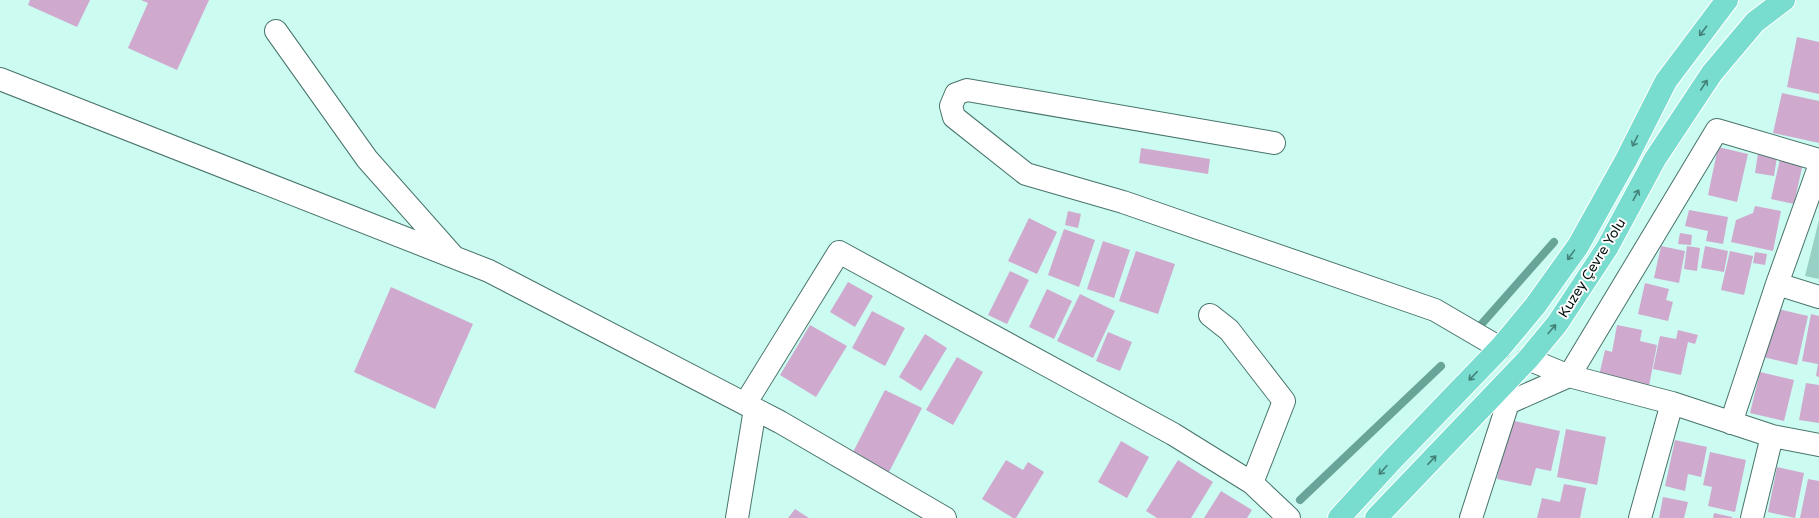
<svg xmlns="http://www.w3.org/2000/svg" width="1819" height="518" viewBox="0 0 1819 518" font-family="'Varela Round',sans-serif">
<rect width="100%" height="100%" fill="#ccfbf2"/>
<path fill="#98d0c5" d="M1819 220V279L1805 276Z"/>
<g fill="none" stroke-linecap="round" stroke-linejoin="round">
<path stroke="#69a499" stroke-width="8" d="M1479 327 1554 242
M1300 500 1441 366"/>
</g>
<path fill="#cfaace" d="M30 0H90L77 27 28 5Z
M141 0H209L177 70 128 48 148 3Z
M1797 37 1819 42V94L1787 87Z
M1782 93 1819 101V143L1773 133Z
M1718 147 1748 154 1737 202 1708 195Z
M1141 148 1210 159 1208 174 1139 163Z
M1758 153 1777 157 1774 176 1755 173Z
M1780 159 1803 163 1794 204 1771 199Z
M1755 206 1781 211 1773 251 1731 242 1736 220 1753 213Z
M1689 210 1728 217 1723 244 1706 241 1708 231 1685 226Z
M1068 211 1081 214 1078 228 1065 225Z
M1029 218 1057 232 1037 274 1008 261Z
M1064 229 1095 240 1079 287 1048 275Z
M1680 233 1692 235 1691 245 1678 244Z
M1103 241 1130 250 1114 298 1087 289Z
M1661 246 1685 251 1679 283 1654 278Z
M1687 246 1700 248 1697 271 1684 269Z
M1705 246 1728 251 1724 272 1701 268Z
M1136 251 1175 264 1158 314 1119 301Z
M1730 251 1753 256 1744 295 1721 290Z
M1755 252 1767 254 1765 265 1753 263Z
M1010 271 1029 280 1007 324 988 315Z
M848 282 873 296 855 327 830 312Z
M1645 283 1669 289 1666 300 1673 302 1668 321 1638 314Z
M391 287 473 324 435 409 354 372Z
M1047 289 1072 301 1054 339 1029 327Z
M1080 294 1115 311 1093 358 1057 341Z
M1774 308 1808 316 1797 365 1763 357Z
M872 311 905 328 885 366 852 348Z
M1811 314 1819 316V377L1816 376 1818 364 1802 361Z
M810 325 847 346 816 397 780 375Z
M1617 325 1642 330 1640 341 1657 345 1648 391 1598 380 1605 350 1612 352Z
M1678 330 1698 335 1695 344 1688 342 1681 375 1653 369 1660 336 1676 339Z
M1108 332 1132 342 1120 371 1096 361Z
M925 334 947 348 921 391 899 377Z
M957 357 983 372 953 425 926 410Z
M1760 372 1794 380 1784 421 1750 413Z
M1806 383 1819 385V423L1799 420Z
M885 390 922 408 889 472 852 454Z
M1510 420 1560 431 1551 471 1536 468 1531 486 1497 479Z
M1566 429 1606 437 1597 485 1557 477Z
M1675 440 1707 447 1701 477 1688 474 1685 491 1665 486Z
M1121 441 1149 457 1127 498 1098 482Z
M1710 452 1746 460 1735 512 1708 506 1712 487 1703 485Z
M1006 460 1023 470 1028 462 1044 472 1016 518H1013L982 499Z
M1178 460 1213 482 1191 518H1157L1146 511Z
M1777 467 1804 473 1795 518 1768 512Z
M1808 479 1819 481V518H1800Z
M1564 484 1586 488 1580 518H1537L1542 498 1560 502Z
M1221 491 1252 510 1247 518H1204Z
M1663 497 1688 502 1684 518H1659Z
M795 509 809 518H788Z
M1714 513 1732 517V518H1713Z"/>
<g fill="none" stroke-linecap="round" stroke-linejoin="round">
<g stroke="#47736a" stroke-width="24">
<path id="minor" d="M276 31 367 159 453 256
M0 79 489 271 780 422 945 518
M1274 143 967 90 956 94 951 106 954 117 1026 174 1123 202 1435 310 1500 348
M1777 284 1819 297
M1210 315 1229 330 1284 401 1252 483
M1528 359 1569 376 1717 130 1819 160
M745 404 839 252 1173 434 1252 483 1289 518
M1731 423 1777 284 1819 167
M737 518 755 409
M1471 518 1508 403 1569 376 1672 403 1772 436 1819 445
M1640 518 1672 403
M1752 518 1772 436"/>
</g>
<g stroke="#fff" stroke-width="24">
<path id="primary" d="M1339 518 1392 460 1500 348 1535 306 1578 246 1626 160 1666 81 1727 0
M1376 518 1528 359 1557 324 1607 248 1655 159 1712 73 1755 22 1784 0"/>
</g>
<use href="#minor" stroke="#fff" stroke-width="22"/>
<use href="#primary" stroke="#78dccf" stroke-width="22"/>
</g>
<defs><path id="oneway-shaft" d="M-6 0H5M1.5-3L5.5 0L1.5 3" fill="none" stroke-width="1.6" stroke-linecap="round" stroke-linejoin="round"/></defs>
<g stroke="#438279">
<use href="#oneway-shaft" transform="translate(1703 31) rotate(127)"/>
<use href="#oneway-shaft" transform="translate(1704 85) rotate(-57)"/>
<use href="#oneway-shaft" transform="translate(1635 141) rotate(117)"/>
<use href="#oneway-shaft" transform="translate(1636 195) rotate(-62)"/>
<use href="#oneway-shaft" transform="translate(1571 255) rotate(126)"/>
<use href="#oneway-shaft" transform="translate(1552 329) rotate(-50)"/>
<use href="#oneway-shaft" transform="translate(1473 376) rotate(134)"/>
<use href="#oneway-shaft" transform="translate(1432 460) rotate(-47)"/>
<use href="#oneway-shaft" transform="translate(1383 470) rotate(132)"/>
</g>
<g text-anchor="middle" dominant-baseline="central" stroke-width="4" stroke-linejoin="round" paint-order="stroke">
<g font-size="14" fill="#031310" stroke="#fdfdfd">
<text transform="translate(1592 268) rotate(-58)">Kuzey Çevre Yolu</text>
</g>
</g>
</svg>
